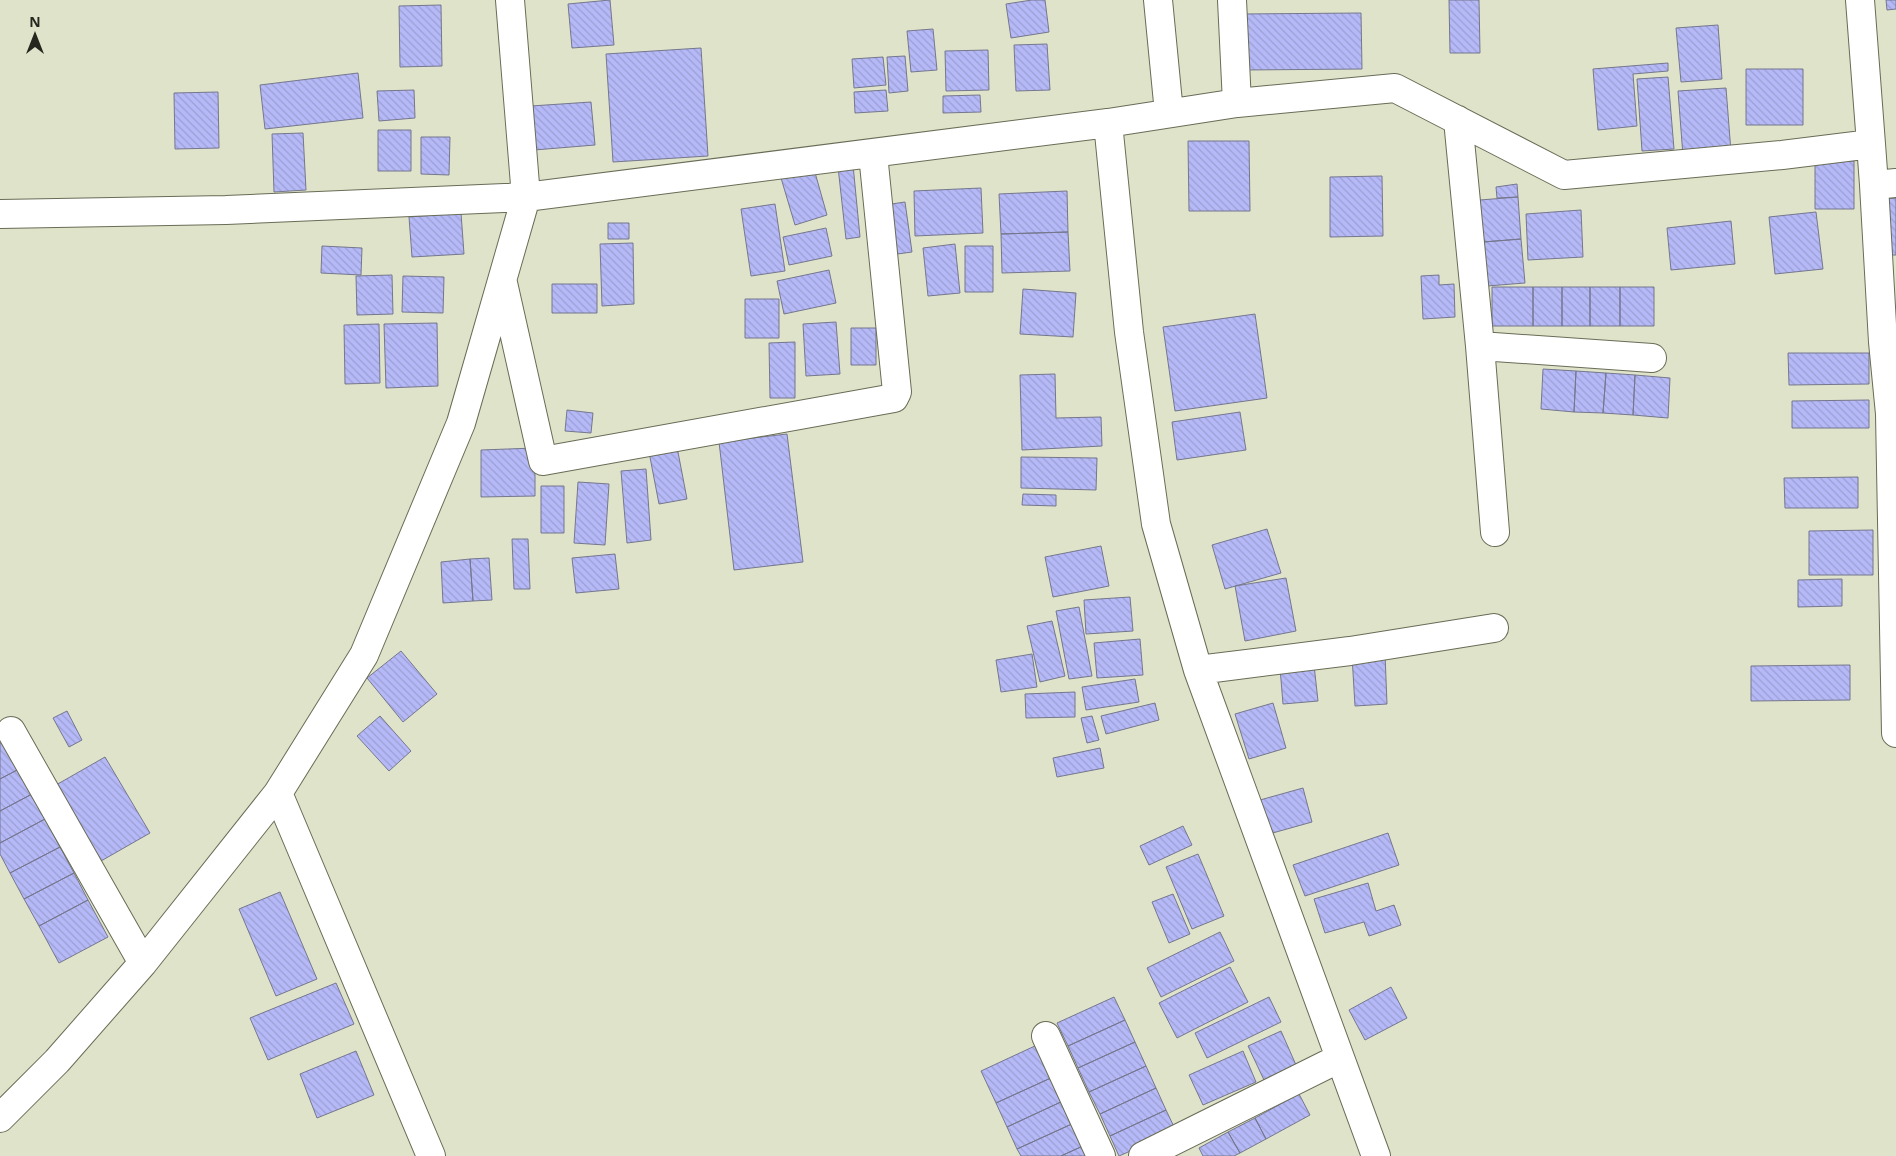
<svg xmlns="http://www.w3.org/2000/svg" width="1896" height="1156" viewBox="0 0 1896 1156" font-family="'Open Sans',sans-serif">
<defs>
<pattern id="building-back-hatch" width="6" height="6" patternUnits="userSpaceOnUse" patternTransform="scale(1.25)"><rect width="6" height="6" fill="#b5b9f7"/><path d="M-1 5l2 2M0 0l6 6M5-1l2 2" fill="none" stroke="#9c9fd3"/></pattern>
</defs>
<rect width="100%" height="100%" fill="#dfe3c9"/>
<path fill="url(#building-back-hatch)" stroke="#75778d" d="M610 0 614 45 572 48 568 4Z
M1032 0H1045L1049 32 1011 38 1006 4Z
M1449 0H1479L1480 53H1450Z
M1886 0H1896V9L1887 10Z
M441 5 442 66 400 67 399 6Z
M1361 13 1362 69 1244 70 1243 14Z
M1718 25 1722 79 1681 82 1676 28Z
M933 29 937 70 911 72 907 31Z
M1047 44 1050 90 1016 91 1014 45Z
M701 48 708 156 613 162 606 54Z
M988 50 989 90 946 91 945 51Z
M905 56 908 91 889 93 887 57Z
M883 57 886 85 854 88 852 59Z
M1668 63V71L1633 74 1637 126 1598 130 1593 69Z
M1746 69H1803V125H1746Z
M358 73 363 118 265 129 260 85Z
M1668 77 1674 149 1642 151 1637 79Z
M1726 88 1731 152 1683 156 1678 91Z
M414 90 415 118 379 121 377 91Z
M886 90 888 111 855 113 854 92Z
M218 92 219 148 175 149 174 93Z
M980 95 981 112 943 113V96Z
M591 102 595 145 534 150 531 106Z
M378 130H411V171H378Z
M303 133 306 190 274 192 272 134Z
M421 137H450L449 175 421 174Z
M1188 141H1249L1250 211H1189Z
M1815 161H1854V209H1815Z
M853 165 860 237 846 239 838 167Z
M814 169 827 215 795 225 781 178Z
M1382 176 1383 236 1330 237V177Z
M1517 184 1518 197 1497 198 1496 187Z
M981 188 983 233 915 236 914 191Z
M1067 191 1068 232 1001 234 999 194Z
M1518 197 1521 239 1483 242 1480 200Z
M1896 198V255H1892L1885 199Z
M905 202 912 252 890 255 885 205Z
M775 204 785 271 751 276 741 209Z
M1581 210 1583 257 1528 260 1526 214Z
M1816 212 1823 269 1775 274 1769 217Z
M461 213 464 254 412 257 409 217Z
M1731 221 1735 264 1671 270 1667 228Z
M608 223H629V239H608Z
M826 228 832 256 789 265 783 237Z
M1068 232 1070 271 1002 273 1001 234Z
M1521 239 1525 283 1487 286 1483 242Z
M633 243 634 304 602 306 600 244Z
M955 244 960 293 928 296 923 248Z
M322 246 362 248 361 275 321 273Z
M965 246H993V292H965Z
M829 270 836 303 784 314 777 281Z
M392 275 393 314 357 315 356 276Z
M1439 275V285L1454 284 1455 317 1423 319 1421 276Z
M403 276 444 277 443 313 402 312Z
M552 284H597V313H552Z
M1492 287H1533V326H1492Z
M1533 287H1562V326H1533Z
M1562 287H1590V326H1562Z
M1590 287H1620V326H1590Z
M1620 287H1654V326H1620Z
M1023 289 1076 293 1073 337 1020 334Z
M745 299H779V338H745Z
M1255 314 1267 398 1175 411 1163 327Z
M836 322 840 374 806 376 803 324Z
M437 323 438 386 386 388 384 324Z
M379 324 380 383 345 384 344 325Z
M851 328H876V365H851Z
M795 342V398H770L769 343Z
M1788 353H1869V384L1789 385Z
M1543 369 1576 371 1574 412 1541 409Z
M1576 371 1606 373 1603 413 1574 412Z
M1606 373 1635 375 1633 415 1603 413Z
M1055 374 1056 418 1101 417 1102 446 1022 450 1020 375Z
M1635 375 1670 378 1668 418 1633 415Z
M1869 400V428H1792V401Z
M567 410 593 413 591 433 565 431Z
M1240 412 1246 450 1177 460 1172 422Z
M787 434 803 562 734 570 719 442Z
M677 447 687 499 659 504 649 452Z
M535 448V496L481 497V450Z
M1021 457 1097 458 1096 490 1021 488Z
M646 469 651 540 627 543 621 471Z
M1858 477V508H1785L1784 478Z
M578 482 609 484 605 545 574 543Z
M541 486H564V533H541Z
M1023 494 1056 495V506L1022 505Z
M1267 529 1281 573 1225 589 1212 545Z
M1873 530V575H1809V531Z
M512 539H528L530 589H514Z
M1101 546 1109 586 1053 597 1045 557Z
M615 554 619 589 576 593 572 558Z
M489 558 492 600 473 601 470 559Z
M470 559 473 601 443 603 441 562Z
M1286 578 1296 631 1245 641 1235 586Z
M1842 579V606L1798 607V580Z
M1130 597 1133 631 1086 634 1084 600Z
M1079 607 1092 676 1069 679 1056 611Z
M1052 621 1065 676 1040 682 1027 626Z
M1140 639 1143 675 1097 678 1094 643Z
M401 651 437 694 403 722 367 678Z
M1032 654 1037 687 1001 692 996 660Z
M1385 654 1387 704 1355 706 1352 656Z
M1314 665 1318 701 1283 704 1280 668Z
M1850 665V700L1751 701V666Z
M1135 679 1139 702 1086 710 1082 687Z
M1075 692V717L1026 718 1025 694Z
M1155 703 1159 720 1106 734 1101 716Z
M1273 703 1286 748 1249 759 1235 714Z
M67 711 82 740 69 747 53 718Z
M380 716 411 751 389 771 357 736Z
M1092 716 1099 740 1087 743 1081 718Z
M3 742 19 769 0 779V743Z
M1100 748 1104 768 1057 777 1053 758Z
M105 757 150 833 101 861 56 785Z
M19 769 32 794 0 811V779Z
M1303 788 1312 822 1269 834 1260 800Z
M32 794 45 819 0 843V811Z
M45 819 60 847 10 873 0 854V843Z
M1183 826 1192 845 1149 865 1140 846Z
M1388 833 1399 865 1305 896 1293 865Z
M60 847 74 873 24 899 10 873Z
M1198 854 1224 916 1192 929 1166 867Z
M74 873 88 900 39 926 24 899Z
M1368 883 1376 911 1394 905 1401 925 1369 936 1364 922 1325 933 1314 899Z
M280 892 317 979 276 996 239 909Z
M1173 894 1190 934 1169 943 1152 902Z
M88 900 108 937 59 963 39 926Z
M1220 932 1234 961 1161 997 1147 968Z
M1230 967 1248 1002 1177 1038 1159 1003Z
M336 983 354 1024 268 1060 250 1018Z
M1391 987 1407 1018 1365 1040 1349 1010Z
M1114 997 1125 1020 1068 1046 1057 1023Z
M1269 997 1281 1022 1207 1058 1195 1033Z
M1125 1020 1135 1042 1078 1068 1068 1046Z
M1281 1031 1296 1065 1264 1080 1248 1046Z
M1135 1042 1146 1066 1089 1092 1078 1068Z
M1037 1045 1053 1077 996 1103 981 1071Z
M356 1051 374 1095 317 1118 300 1074Z
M1243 1051 1256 1082 1203 1105 1189 1075Z
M1146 1066 1156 1088 1100 1114 1089 1092Z
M1053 1077 1063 1101 1007 1127 996 1103Z
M1156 1088 1166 1110 1110 1136 1100 1114Z
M1299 1094 1310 1115 1266 1139 1255 1118Z
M1063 1101 1074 1123 1017 1149 1007 1127Z
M1166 1110 1176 1131 1119 1156 1110 1136Z
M1255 1118 1266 1139 1240 1153 1228 1132Z
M1074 1123 1085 1145 1061 1156H1021L1017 1149Z
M1228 1132 1240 1153 1234 1156H1203L1199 1148Z
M1085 1145 1089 1156H1061Z"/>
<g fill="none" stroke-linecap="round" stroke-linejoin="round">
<g stroke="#696c56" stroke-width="30">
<path id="minor" d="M1158 0 1169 113
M1232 0 1237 103
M1458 120 1480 346 1495 532
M1108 123 1129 332 1156 524 1198 670 1376 1156
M1871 144 1874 185 1896 183
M1874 185 1883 342 1890 414 1896 733
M0 214 226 210 526 197 1108 123 1237 103 1395 88 1564 175 1782 155 1871 144 1860 0
M503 283 543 461 894 398 897 392 873 154
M1480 346 1652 358
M1198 670 1350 651 1494 628
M11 731 143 963
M278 793 431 1156
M1046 1036 1101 1156
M0 1118 57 1061 143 963 278 793 364 655 461 423 526 197 510 0
M1143 1156 1340 1058"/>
</g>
<use href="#minor" stroke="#fff" stroke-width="28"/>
</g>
<g transform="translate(35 35)" stroke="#dfe3c9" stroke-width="4" paint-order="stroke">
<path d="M0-4L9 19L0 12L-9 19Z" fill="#26271e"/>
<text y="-8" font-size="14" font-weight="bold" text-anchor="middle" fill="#26271e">N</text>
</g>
</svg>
